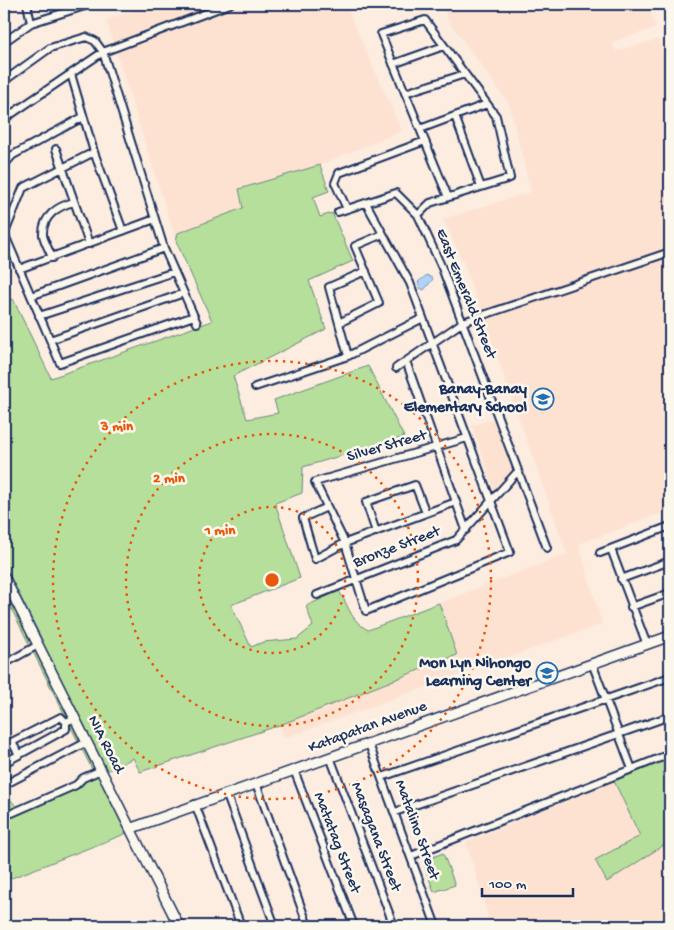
<svg xmlns="http://www.w3.org/2000/svg" width="674" height="930" viewBox="0 0 674 930" font-family="'Gochi Hand',sans-serif">
<rect width="100%" height="100%" fill="#fcede0"/>
<filter id="ink" filterUnits="userSpaceOnUse"><feTurbulence type="fractalNoise" baseFrequency=".02" numOctaves="2"/><feDisplacementMap in="SourceGraphic" scale="10" xChannelSelector="R" yChannelSelector="G"/><feConvolveMatrix kernelMatrix="1 2 1 2 8 2 1 2 1" color-interpolation-filters="sRGB"/></filter>
<g filter="url(#ink)">
<path fill="#fde2d2" d="M154 4H345L402 131 320 165 239 189 244 208 178 233 176 241 106 20Z
M442 4H669L650 10 656 28 612 42 616 51 659 39 670 75V510L579 544 602 624 284 738 265 676 368 630 567 554 464 264 443 219 531 192 509 104 447 19Z
M495 419 514 468 494 490 472 425Z
M670 758V926H491L466 842Z"/>
<path fill="#b6df9b" stroke="#68877c" d="M320 165 329 191 313 197 320 217 332 213 353 261 309 281 326 329 233 376 247 419 278 413 274 400 368 366 404 437 303 467 302 493 275 503 300 578 231 605 251 647 263 642 297 639 313 626 306 606 339 591C350 608 350 620 368 630L439 603 457 655 280 725 140 772 133 758 99 775 126 827 125 834 4 881V796L6 794 19 810 95 775 11 608 4 611V519L10 515 4 502V302L13 299 51 378 212 321 176 241 178 233 243 208 239 189Z
M670 758V841L607 882 595 860 640 836 614 781Z
M443 853 455 885 434 892 423 861Z"/>
<path fill="#b0d4f9" stroke="#7492bb" d="M427 275 433 279 424 290 420 288 418 282Z"/>
<g fill="none" stroke-linecap="round" stroke-linejoin="round">
<path stroke="#7492bb" stroke-width="2" d="M4 565 43 643"/>
<g stroke="#1b2f5e" stroke-width="10">
<path id="street" d="M27 4 31 23
M4 42 31 23 91 4
M393 64 444 46
M71 74 94 152 123 231
M4 81 50 48 86 37 95 41 103 52 164 248 197 323
M405 93 465 74
M455 116 481 187
M4 119 103 52 230 4
M420 129 487 104
M56 149 89 244
M4 165 13 155 83 117
M366 203 410 283 510 552 366 611 345 543 315 482 467 438
M347 209 335 183 339 173 425 141
M338 212 396 193 418 215 442 268 547 548
M418 215 430 203 510 178 496 116 425 20 381 34 448 197
M4 233 60 363 194 316
M5 233 23 188 94 152
M52 258C50 251 44 242 43 235 42 216 58 206 74 202
M19 269 155 219
M31 296 164 248
M39 316 174 272
M339 323 379 303 355 246 383 234
M50 340 184 293
M348 356 329 287 366 271
M406 361 466 530
M396 368 463 322 670 252
M255 387 348 356 423 318
M327 507 303 518 315 559 345 543 456 502
M376 532 366 502 415 485 426 513
M611 549 647 645
M600 553 670 526
M621 579 670 561
M317 595 456 540 518 471
M631 607 670 593
M592 663 632 769
M4 664 38 645
M12 742 19 755
M369 744 436 926
M4 746 61 717 66 722
M330 757 394 926
M4 763 66 729V722L75 718
M294 770 354 926
M382 777 670 677
M256 783 308 926
M4 785 87 742
M226 793 275 926
M195 804 241 926
M395 812 670 716
M12 813 76 785 83 778 101 770
M411 856 670 754"/>
</g>
<g stroke="#1b2f5e" stroke-width="12">
<path id="secondary" d="M4 577 179 926
M132 828 670 636"/>
</g>
<use href="#street" stroke="#fbf7ec" stroke-width="6"/>
<use href="#secondary" stroke="#fbf7ec" stroke-width="9"/>
</g>
</g>
<g fill="none" stroke="#e8590c" stroke-width="2.5" stroke-dasharray="2.5 5">
<circle cx="272" cy="580" r="73"/>
<circle cx="272" cy="580" r="146"/>
<circle cx="272" cy="580" r="219"/>
</g>
<defs>
<g id="school-ring" transform="scale(1.125)"><circle r="9.5" fill="#fbf7ec" stroke="#1f6fb2" stroke-width="1.5"/><path d="M0-5L7-2L0 1L-7-2ZM-4 1L0 2.5L4 1V4Q0 6-4 4Z" fill="#1f6fb2"/></g>
</defs>
<g fill-rule="evenodd">
<use href="#school-ring" x="543" y="399"/>
<use href="#school-ring" x="547" y="673"/>
</g>
<g text-anchor="middle" dominant-baseline="central" stroke-width="5" stroke-linejoin="round" paint-order="stroke">
<g font-size="16" fill="#1b2f5e" stroke="#fbf7ec">
<text transform="translate(465 294) rotate(68)">East Emerald Street</text>
<text transform="translate(387 447) rotate(-16)">Silver Street</text>
<text transform="translate(397 548) rotate(-21)">Bronze Street</text>
<text transform="translate(368 728) rotate(-20)">Katapatan Avenue</text>
<text transform="translate(105 745) rotate(63)">NIA Road</text>
<text transform="translate(416 830) rotate(70)">Matalino Street</text>
<text transform="translate(375 837) rotate(69)">Masagana Street</text>
<text transform="translate(336 843) rotate(69)">Matatag Street</text>
</g>
<g font-size="16" font-weight="bold" fill="#1b2f5e" stroke="#fbf7ec" text-anchor="end">
<text x="527" y="390">Banay-Banay<tspan x="527" dy="18">Elementary School</tspan></text>
<text x="531" y="664">Mon Lyn Nihongo<tspan x="531" dy="18">Learning Center</tspan></text>
</g>
</g>
<circle cx="272" cy="580" r="8" fill="#e8590c" stroke="#fbf7ec" stroke-width="2.5"/>
<g font-size="15" text-anchor="middle" font-weight="bold" fill="#e8590c" stroke="#fbf7ec" stroke-width="5" stroke-linejoin="round" paint-order="stroke">
<text x="117" y="430">3 min</text>
<text x="169" y="482">2 min</text>
<text x="220" y="534">1 min</text>
</g>
<rect width="674" height="930" fill="none" stroke="#fbf7ec" stroke-width="20"/>
<rect x="10" y="10" width="654" height="910" fill="none" stroke="#1b2f5e" stroke-width="2" filter="url(#ink)"/>
<path d="M482 888v8h91v-8" fill="none" stroke="#1b2f5e" stroke-width="2.5"/>
<text x="489" y="888" font-size="15" fill="#1b2f5e" stroke="#fbf7ec" stroke-width="4" paint-order="stroke">100 m</text>
</svg>
